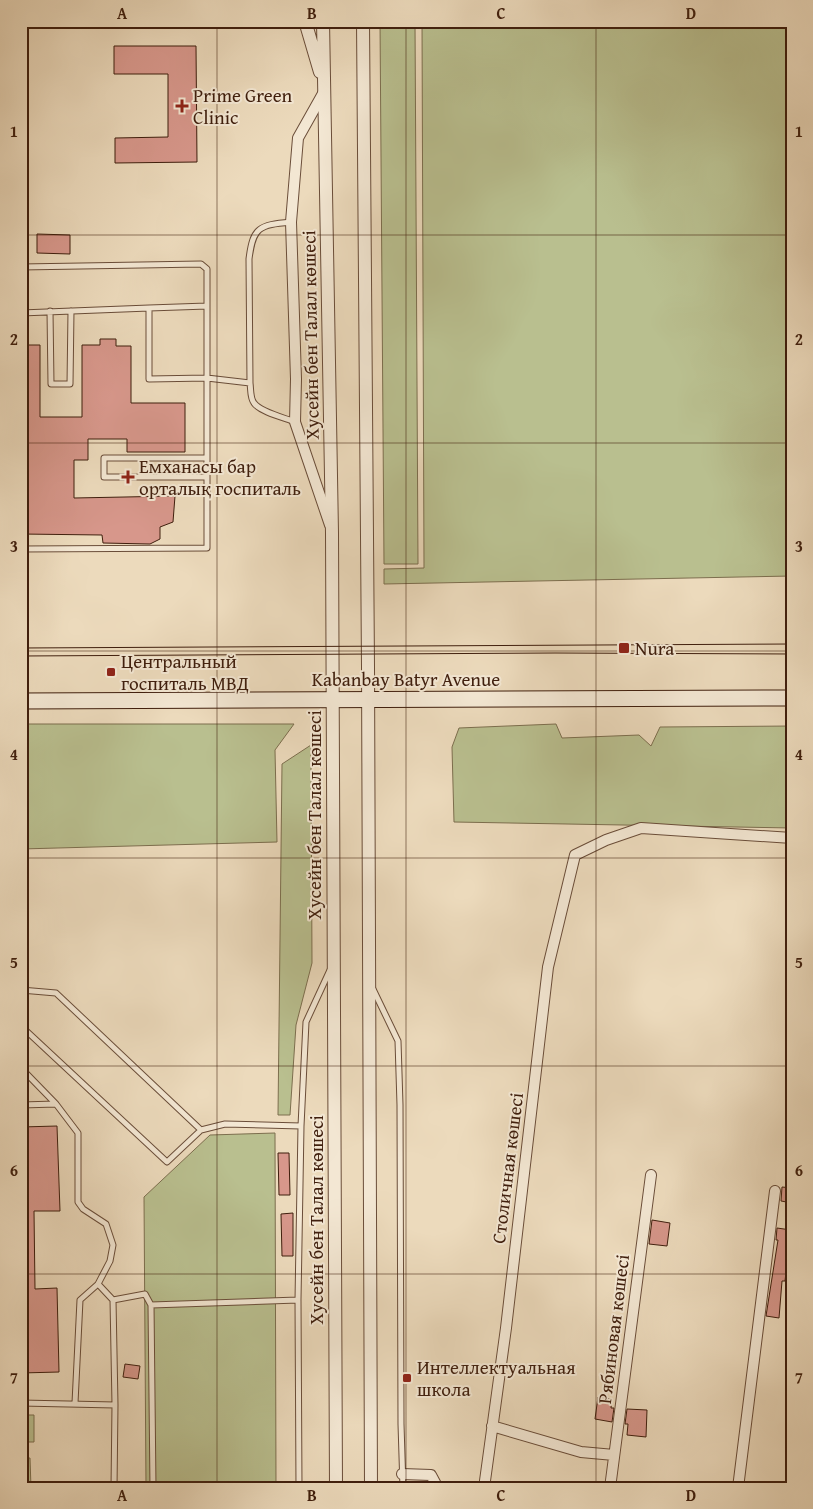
<svg xmlns="http://www.w3.org/2000/svg" width="813" height="1509" viewBox="0 0 813 1509" font-family="'Gentium Book Plus',serif">
<rect width="100%" height="100%" fill="#ecdabc"/>
<filter id="stains"><feTurbulence type="fractalNoise" baseFrequency=".004" numOctaves="4"/><feColorMatrix values="0 0 0 0 .2 0 0 0 0 .09 0 0 0 0 .02 0 0 0 .5 -.17"/></filter>
<radialGradient id="worn" r=".72"><stop offset=".6" stop-color="#630" stop-opacity="0"/><stop offset="1" stop-color="#630" stop-opacity=".3"/></radialGradient>
<path fill="#b9bf8f" stroke="#7c6e4e" d="M380 21H415L418 564H384Z
M422 21H792V576L384 584V569L424 568Z
M21 724H294L275 750 277 842 21 849Z
M556 724 562 738 639 735 651 746 660 727 792 726V828L454 822 452 747 459 728Z
M311 745 312 963 296 1025 290 1115H278L282 764Z
M275 1133 276 1488H146L144 1197 210 1135Z
M21 1415H34V1442H21Z
M21 1458H30L31 1488H21Z"/>
<path fill="#d7978b" stroke="#3f1e0d" d="M114 46H196L197 162 115 163V138L168 137V74H114Z
M37 234 70 235V254L37 253Z
M100 339H116V346H131V403H185V452H127V439H88V460H74V498L175 496 173 522 160 527V539L150 544 103 543 102 535 21 534V496H27V440H21V345H40V417H82V345H100Z
M57 1126 60 1211H34L35 1289 57 1288 59 1372 21 1373V1127Z
M278 1153H289L290 1195H279Z
M782 1187 792 1188V1203L781 1201Z
M293 1213V1256H282L281 1214Z
M652 1220 670 1223 667 1246 649 1244Z
M777 1228 791 1230 785 1281H782L779 1318 766 1316 778 1240H776Z
M125 1364 140 1366 138 1379 123 1377Z
M598 1397 612 1399 611 1408H614L612 1422 595 1419Z
M627 1409 647 1410 646 1437 627 1435 628 1424H625Z"/>
<g fill="none" stroke-linecap="round" stroke-linejoin="round">
<g stroke="#6a4d39" stroke-width="7">
<path id="service" d="M291 222C259 225 253 227 249 259L250 383C251 390 250 398 254 403 260 412 285 418 295 422
M21 267 201 264 207 269V548L21 549
M207 306 149 308V379L207 378 250 383
M50 311 51 384H70L71 311
M21 313 149 308
M207 458H104V477H207
M373 989 398 1041 400 1105 401 1424 403 1488
M21 990 56 993 201 1130
M21 1026 167 1162 201 1130 225 1124 301 1126
M21 1068 56 1104
M21 1105 56 1104 78 1133V1202L83 1209 106 1224 113 1245 110 1261 98 1284 113 1300
M151 1305 298 1300
M21 1403 115 1405
M75 1403 80 1300 98 1284
M114 1488 115 1405 113 1300 145 1294 151 1305 153 1488
M299 1488 298 1300 301 1126 306 1022 330 970"/>
</g>
<g stroke="#6a4d39" stroke-width="12">
<path id="minor" d="M325 90 298 138 291 222 296 379 295 422 330 525
M492 1426 581 1452 614 1455
M402 1474 431 1475 438 1488
M484 1488 506 1328 548 967 575 855 606 840 641 828 792 838
M610 1488 651 1175
M738 1488 775 1191"/>
</g>
<g stroke="#6a4d39" stroke-width="14">
<path id="tertiary" d="M305 21 320 72
M323 21 332 533 336 1488
M363 21 368 666 371 1488"/>
</g>
<g stroke="#3f1e0d" stroke-width="17">
<path id="secondary" d="M21 701 792 698"/>
</g>
<use href="#service" stroke="#f3e7d3" stroke-width="5"/>
<use href="#minor" stroke="#f3e7d3" stroke-width="10"/>
<use href="#tertiary" stroke="#f3e7d3" stroke-width="12"/>
<use href="#secondary" stroke="#f3e7d3" stroke-width="15"/>
<path stroke="#3f1e0d" stroke-width="1" d="M21 648 792 644
M21 656 555 653 792 654"/>
</g>
<path fill="none" stroke="#3f1e0d" stroke-width="1" stroke-opacity="0.55" d="M217 21V1488M406 21V1488M596 21V1488M21 235H792M21 443H792M21 651H792M21 858H792M21 1066H792M21 1274H792"/>
<g fill="#8f2418" stroke="#f3e7d3" stroke-width="2">
<path d="M179.5 98.5h5v5h5v5h-5v5h-5v-5h-5v-5h5z"/>
<path d="M125.5 469.5h5v5h5v5h-5v5h-5v-5h-5v-5h5z"/>
<rect x="618" y="642" width="12" height="12" rx="2.5"/>
<rect x="106" y="667" width="10" height="10" rx="2.5"/>
<rect x="402" y="1373" width="10" height="10" rx="2.5"/>
</g>
<g text-anchor="middle" dominant-baseline="central" stroke-width="4" stroke-linejoin="round" paint-order="stroke">
<g font-size="19" fill="#3f1e0d" stroke="#f3e7d3" text-anchor="start">
<text x="193" y="95">Prime Green<tspan x="193" dy="22">Clinic</tspan></text>
<text x="139" y="466">Емханасы бар<tspan x="139" dy="22">орталық госпиталь</tspan></text>
<text x="635" y="648">Nura</text>
<text x="121" y="661">Центральный<tspan x="121" dy="22">госпиталь МВД</tspan></text>
<text x="417" y="1367">Интеллектуальная<tspan x="417" dy="22">школа</tspan></text>
</g>
<g font-size="19" fill="#3f1e0d" stroke="#f3e7d3">
<text transform="translate(310 335) rotate(-91)">Хусейн бен Талал көшесі</text>
<text x="406" y="679">Kabanbay Batyr Avenue</text>
<text transform="translate(314 815) rotate(-90)">Хусейн бен Талал көшесі</text>
<text transform="translate(507 1168) rotate(-83)">Столичная көшесі</text>
<text transform="translate(316 1220) rotate(-90)">Хусейн бен Талал көшесі</text>
<text transform="translate(613 1329) rotate(-83)">Рябиновая көшесі</text>
</g>
</g>
<rect width="813" height="1509" fill="none" stroke="#ecdabc" stroke-width="55"/>
<rect x="28" y="28" width="758" height="1454" fill="none" stroke="#3f1e0d" stroke-width="2"/>
<g font-size="16" text-anchor="middle" font-weight="bold" fill="#3f1e0d">
<text x="122" y="19">A</text>
<text x="312" y="19">B</text>
<text x="501" y="19">C</text>
<text x="691" y="19">D</text>
<text x="14" y="137">1</text>
<text x="799" y="137">1</text>
<text x="14" y="345">2</text>
<text x="799" y="345">2</text>
<text x="14" y="552">3</text>
<text x="799" y="552">3</text>
<text x="14" y="760">4</text>
<text x="799" y="760">4</text>
<text x="14" y="968">5</text>
<text x="799" y="968">5</text>
<text x="14" y="1176">6</text>
<text x="799" y="1176">6</text>
<text x="14" y="1383">7</text>
<text x="799" y="1383">7</text>
<text x="122" y="1501">A</text>
<text x="312" y="1501">B</text>
<text x="501" y="1501">C</text>
<text x="691" y="1501">D</text>
</g>
<rect width="100%" height="100%" filter="url(#stains)"/>
<rect width="100%" height="100%" fill="url(#worn)"/>
</svg>
